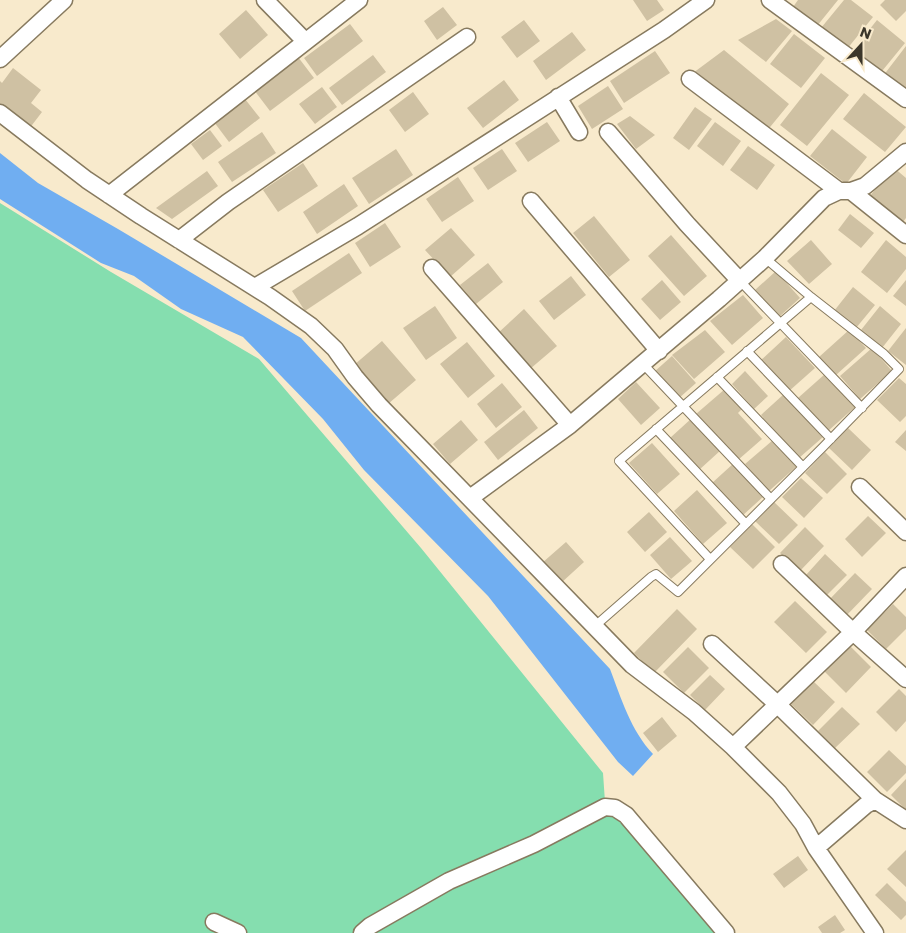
<svg xmlns="http://www.w3.org/2000/svg" width="906" height="933" viewBox="0 0 906 933" font-family="Poppins,sans-serif">
<rect width="100%" height="100%" fill="#f8eacc"/>
<path fill="#85deaf" d="M0 203 111 272 259 359 421 548 603 773 605 802 716 933H0Z"/>
<path fill="#70aef1" d="M0 153 38 183 118 229 301 338 610 669C621 698 631 731 653 754L633 776 618 762 488 596 364 470 323 419 243 337 181 309 134 276 101 263 0 199Z"/>
<path fill="#cfc1a3" d="M633 0H657L664 10 647 21Z
M798 0H838L817 26 793 7Z
M844 0H851L873 17 847 49 821 28Z
M885 0H906V11L896 21 880 5Z
M443 7 457 25 437 40 424 21Z
M246 10 268 35 240 59 219 34Z
M776 19 792 31 766 62 738 40Z
M524 20 540 41 517 58 501 37Z
M877 20 905 43 878 76 850 54Z
M350 24 363 41 317 76 304 58Z
M572 32 586 50 546 80 533 61Z
M794 34 825 58 801 88 770 64Z
M906 46V94L883 76Z
M724 50 789 104 766 132 693 73Z
M655 51 670 73 624 103 610 81Z
M373 55 386 72 342 105 329 88Z
M298 57 314 78 270 111 254 90Z
M13 68 41 90 31 103 42 112 29 129 0 106V81L2 83Z
M821 73 849 95 807 146 780 125Z
M504 80 519 100 483 128 467 108Z
M608 86 623 109 592 129 578 106Z
M322 87 337 107 315 124 299 104Z
M413 92 429 114 405 132 389 110Z
M864 93 906 127 885 152 843 119Z
M245 99 260 118 229 142 214 122Z
M695 107 712 119 689 150 673 138Z
M630 116 655 135 636 149 617 124Z
M547 122 560 141 528 162 515 143Z
M715 122 741 141 723 166 697 146Z
M832 129 867 157 846 184 810 156Z
M210 130 222 146 203 160 191 144Z
M262 132 276 153 232 182 218 162Z
M748 146 775 165 757 190 730 170Z
M396 149 413 175 369 204 352 178Z
M502 149 517 171 488 190 473 168Z
M303 163 318 186 278 212 263 190Z
M893 167 906 178V218L903 222 870 196Z
M207 171 218 186 172 219 156 208Z
M458 177 474 201 442 222 426 199Z
M344 184 358 206 317 234 303 212Z
M850 214 874 233 861 248 838 230Z
M594 216 630 260 609 277 573 233Z
M385 223 401 247 370 267 355 243Z
M451 228 475 255 450 277 425 250Z
M671 235 707 276 684 296 648 256Z
M811 240 832 264 809 284 787 261Z
M886 240 906 257V269L887 293 861 272Z
M349 253 362 273 305 311 292 291Z
M488 263 503 282 476 304 460 285Z
M776 271 800 298 779 317 755 290Z
M571 276 586 295 554 320 539 301Z
M662 280 681 302 660 320 641 299Z
M906 280V306L893 296Z
M853 287 875 305 856 328 834 311Z
M743 295 763 318 732 345 710 321Z
M435 306 457 338 426 360 403 328Z
M880 306 901 324 882 348 861 330Z
M524 309 557 346 530 369 498 333Z
M906 328V365L888 351Z
M705 330 725 352 694 379 672 355Z
M849 330 866 348 836 375 819 357Z
M786 337 815 368 788 392 760 361Z
M382 341 416 380 388 404 354 365Z
M467 342 495 376 468 398 440 364Z
M872 348 892 371 860 399 840 376Z
M672 356 696 383 678 399 654 372Z
M745 371 768 396 754 409 732 384Z
M825 374 855 407 828 431 798 398Z
M899 378 906 384V416L900 422 877 400Z
M636 382 660 408 641 425 618 399Z
M502 383 522 407 496 428 477 404Z
M725 389 742 409 738 413 762 439 738 460 696 414Z
M784 394 823 437 799 458 761 415Z
M524 410 538 428 498 460 484 442Z
M692 418 721 450 699 470 670 438Z
M461 420 478 440 450 464 433 444Z
M848 428 871 450 852 470 829 448Z
M906 430V451L895 442Z
M773 440 797 466 769 491 745 464Z
M652 443 680 474 657 494 629 463Z
M825 452 847 474 827 494 805 473Z
M734 463 764 496 742 516 712 483Z
M801 478 823 498 804 518 782 497Z
M697 490 727 523 703 544 674 511Z
M774 502 798 525 779 544 755 521Z
M649 512 667 532 645 552 627 532Z
M868 516 886 533 862 557 845 539Z
M752 524 775 547 753 569 730 547Z
M805 527 824 546 799 572 780 553Z
M670 537 692 561 671 579 650 555Z
M566 542 584 562 561 583 542 563Z
M825 554 847 575 827 595 806 575Z
M855 573 872 589 844 618 827 602Z
M795 601 827 632 806 653 774 622Z
M893 604 906 617V629L886 649 867 630Z
M677 609 697 629 654 673 634 653Z
M848 644 871 667 846 693 823 670Z
M688 647 709 668 684 693 663 672Z
M710 675 725 689 705 710 690 695Z
M813 681 835 702 813 725 790 703Z
M899 689 906 696V721L896 732 876 712Z
M842 707 860 724 835 748 818 731Z
M662 717 677 736 658 752 643 733Z
M889 750 906 766V773L887 792 867 772Z
M906 779V810L891 795Z
M906 850V887L887 869Z
M798 856 808 870 784 888 773 874Z
M887 883 906 902V915L901 920 875 895Z
M835 915 845 930 840 933H822L818 927Z"/>
<g fill="none" stroke-linecap="round" stroke-linejoin="round">
<g stroke="#877a5f" stroke-width="10">
<path id="lane" d="M740 281 862 408
M747 351 831 439
M643 364 771 499
M717 377 803 467
M656 429 746 524
M710 559 619 461 811 297
M595 626 651 577 656 574 678 592 823 447 899 369 884 354 811 297 765 258"/>
</g>
<g stroke="#877a5f" stroke-width="19">
<path id="street" d="M265 0 305 41
M770 0 906 99
M0 59 64 0
M690 79 839 191
M558 97 579 132
M0 113 87 180 141 216 270 297 311 326 335 349 355 377 379 405 632 665 694 712 733 747 779 793 803 824 816 848 875 933
M608 132 687 224 740 281
M851 191 906 235
M109 195 359 0
M531 201 659 351
M179 240 228 202 467 37
M432 268 570 425
M255 287 358 226 664 30 706 0
M860 487 906 532
M470 498 570 425 719 299 765 258 824 198 839 191H851L865 186 906 152
M782 564 853 632 906 679
M712 644 777 704 875 800
M733 747 853 632 906 576
M816 848 866 805 875 800 906 820
M214 922 238 933
M362 933 370 926 449 881 534 844 605 807 615 808 626 815 726 933"/>
</g>
<use href="#lane" stroke="#fff" stroke-width="8"/>
<use href="#street" stroke="#fff" stroke-width="16"/>
</g>
<g transform="translate(861 45) rotate(21)" stroke="#f8eacc" stroke-width="4" paint-order="stroke">
<path d="M0-4L9 19L0 12L-9 19Z" fill="#3b362a"/>
<text y="-8" font-size="14" font-weight="bold" text-anchor="middle" fill="#3b362a">N</text>
</g>
</svg>
